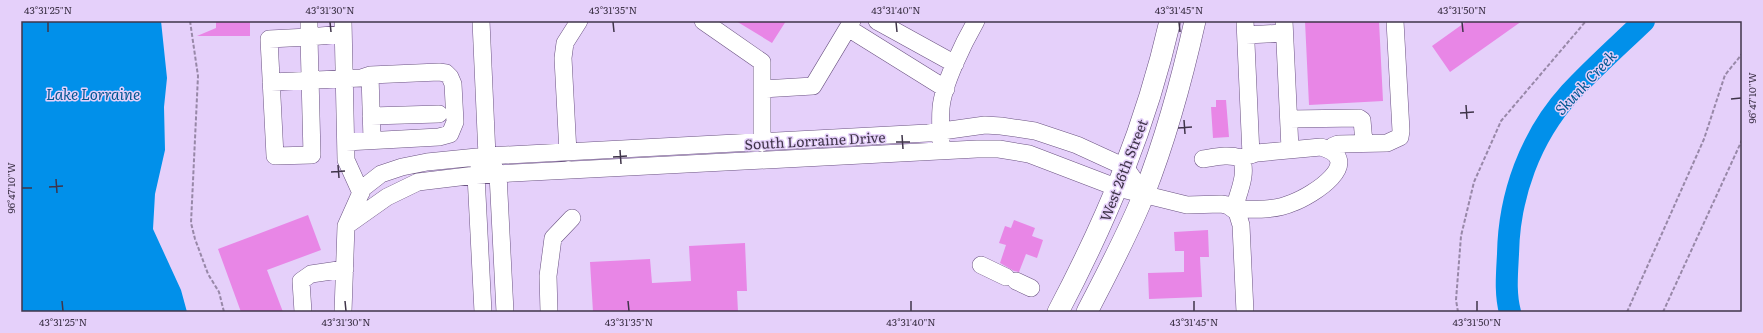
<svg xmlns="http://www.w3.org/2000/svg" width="1763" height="333" viewBox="0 0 1763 333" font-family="Literata,serif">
<rect width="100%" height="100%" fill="#e5d0fa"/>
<path fill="#0190ea" d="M21 21H161L167 78 164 107 165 150 155 194 153 229 181 290 187 312H21Z"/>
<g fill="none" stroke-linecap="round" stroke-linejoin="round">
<path stroke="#0190ea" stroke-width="22" d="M1510 312C1505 293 1507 274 1508 254 1509 196 1530 137 1570 93 1593 68 1619 45 1644 21"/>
</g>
<path fill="#e886e6" d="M216 21H250V36H197L216 28Z
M736 21H786L772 43Z
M1305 21H1379L1383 101 1309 105Z
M1467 21H1522L1450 72 1432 46Z
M1216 100H1226L1229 137 1213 138 1211 107H1216Z
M308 215 321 250 267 270 283 312H241L218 249Z
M1014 220 1035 228 1032 236 1043 240 1037 258 1026 254 1019 272 1014 271 1000 263 1006 245 999 243 1005 226 1011 228Z
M1208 230 1209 257H1200L1202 297 1149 299 1148 273 1184 272V251H1175L1174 232Z
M745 243 747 291H737L738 312H593L590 262 650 259 652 283 691 281 689 246Z"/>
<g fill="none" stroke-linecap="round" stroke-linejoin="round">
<g stroke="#6b5382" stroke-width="18">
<path id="minor" d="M309 21V37L343 34
M343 21 346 160 361 193
M481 21 487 156 498 174 505 312
M703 21 762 62V143
M877 21 955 64
M1245 21 1251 155
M1284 21 1290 149
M848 28 946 89
M1246 35 1284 33
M309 37 312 155 275 156 269 39Z
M370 75 372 140
M271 82 361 78 370 75 439 72 446 73 450 77 453 84 455 122 450 134 439 137 346 142
M762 89 813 86 852 21
M371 116 439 114
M1289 119 1359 118 1362 120 1364 143
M941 143C941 131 940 119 941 108 943 84 964 42 976 21
M1330 150 1333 146 1338 144 1387 143 1400 137 1401 131 1395 21
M568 153 563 58 565 43 579 21
M1203 159C1216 157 1228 154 1241 158 1248 174 1238 193 1234 209 1253 209 1274 211 1292 203 1312 196 1367 161 1321 147L1257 153 1241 158
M481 166 476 175 483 312
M346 226 387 197 418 182 476 175 977 149H999L1029 154 1118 188 1187 205 1221 204 1227 205 1237 212 1241 225 1245 312
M981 265 1006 277
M1016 281 1031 288
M303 312 301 281 311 274 345 269
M343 312 346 226 363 188 381 174 402 167 427 162 487 156 928 133 985 125 1001 126 1035 131 1077 145 1125 167 1144 194
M549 312 548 276 553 238 572 218"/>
</g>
<g stroke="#6b5382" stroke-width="22">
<path id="major" d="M1058 312C1108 217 1146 126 1170 21
M1087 312C1107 273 1128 234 1144 194 1166 138 1182 79 1195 21"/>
</g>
<path stroke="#9888a8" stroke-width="2" stroke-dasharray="4 2" stroke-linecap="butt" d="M190 21 198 76 191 223 195 239 208 274 219 292 224 312
M1458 312 1456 300 1461 236 1474 182 1501 121 1586 21
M1627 312 1704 139 1725 75 1742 54
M1663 312 1742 140"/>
<use href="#minor" stroke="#fff" stroke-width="17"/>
<use href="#major" stroke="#fff" stroke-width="21"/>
</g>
<path fill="none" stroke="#3f3449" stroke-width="1.5" d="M48 22V32M330 22 331 32M613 22 614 32M896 22 897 32M1179 22 1180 32M1462 22 1463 32M1731 99 1741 98M1466 105 1467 119M1460 113 1474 112M1184 120 1185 134M1178 128 1192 127M902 135 903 149M896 142H910M620 150 621 164M613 157 627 156M338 165 339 178M331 172 345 171M56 179 57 193M49 187 63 186M22 188H32M62 301 63 311M345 301 346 311M628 301 629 311M911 301V311M1194 301V311M1477 301V311"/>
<g text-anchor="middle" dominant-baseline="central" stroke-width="3" stroke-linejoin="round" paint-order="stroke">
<g font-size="14" fill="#3f3449" stroke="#e5d0fa">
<text transform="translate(815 140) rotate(-3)">South Lorraine Drive</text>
<text transform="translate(1123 170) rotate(-69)">West 26th Street</text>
</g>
<g font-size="15" font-style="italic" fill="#005691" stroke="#e5d0fa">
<text transform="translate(1585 82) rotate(-47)">Skunk Creek</text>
<text x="93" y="93">Lake Lorraine</text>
</g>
</g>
<rect width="1763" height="333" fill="none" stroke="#e5d0fa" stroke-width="44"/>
<rect x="22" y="22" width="1719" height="289" fill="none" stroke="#3f3449" stroke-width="1.5"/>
<g font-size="10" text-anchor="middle" fill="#3f3449">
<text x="48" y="14">43°31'25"N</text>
<text x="330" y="14">43°31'30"N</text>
<text x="613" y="14">43°31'35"N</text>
<text x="896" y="14">43°31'40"N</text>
<text x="1179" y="14">43°31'45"N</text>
<text x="1462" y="14">43°31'50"N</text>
<text transform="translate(1752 98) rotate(-90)" y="4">96°47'10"W</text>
<text transform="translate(11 188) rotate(-90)" y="4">96°47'10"W</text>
<text x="63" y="326">43°31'25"N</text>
<text x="346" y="326">43°31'30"N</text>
<text x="629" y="326">43°31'35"N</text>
<text x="911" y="326">43°31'40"N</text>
<text x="1194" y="326">43°31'45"N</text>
<text x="1477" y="326">43°31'50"N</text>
</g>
</svg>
